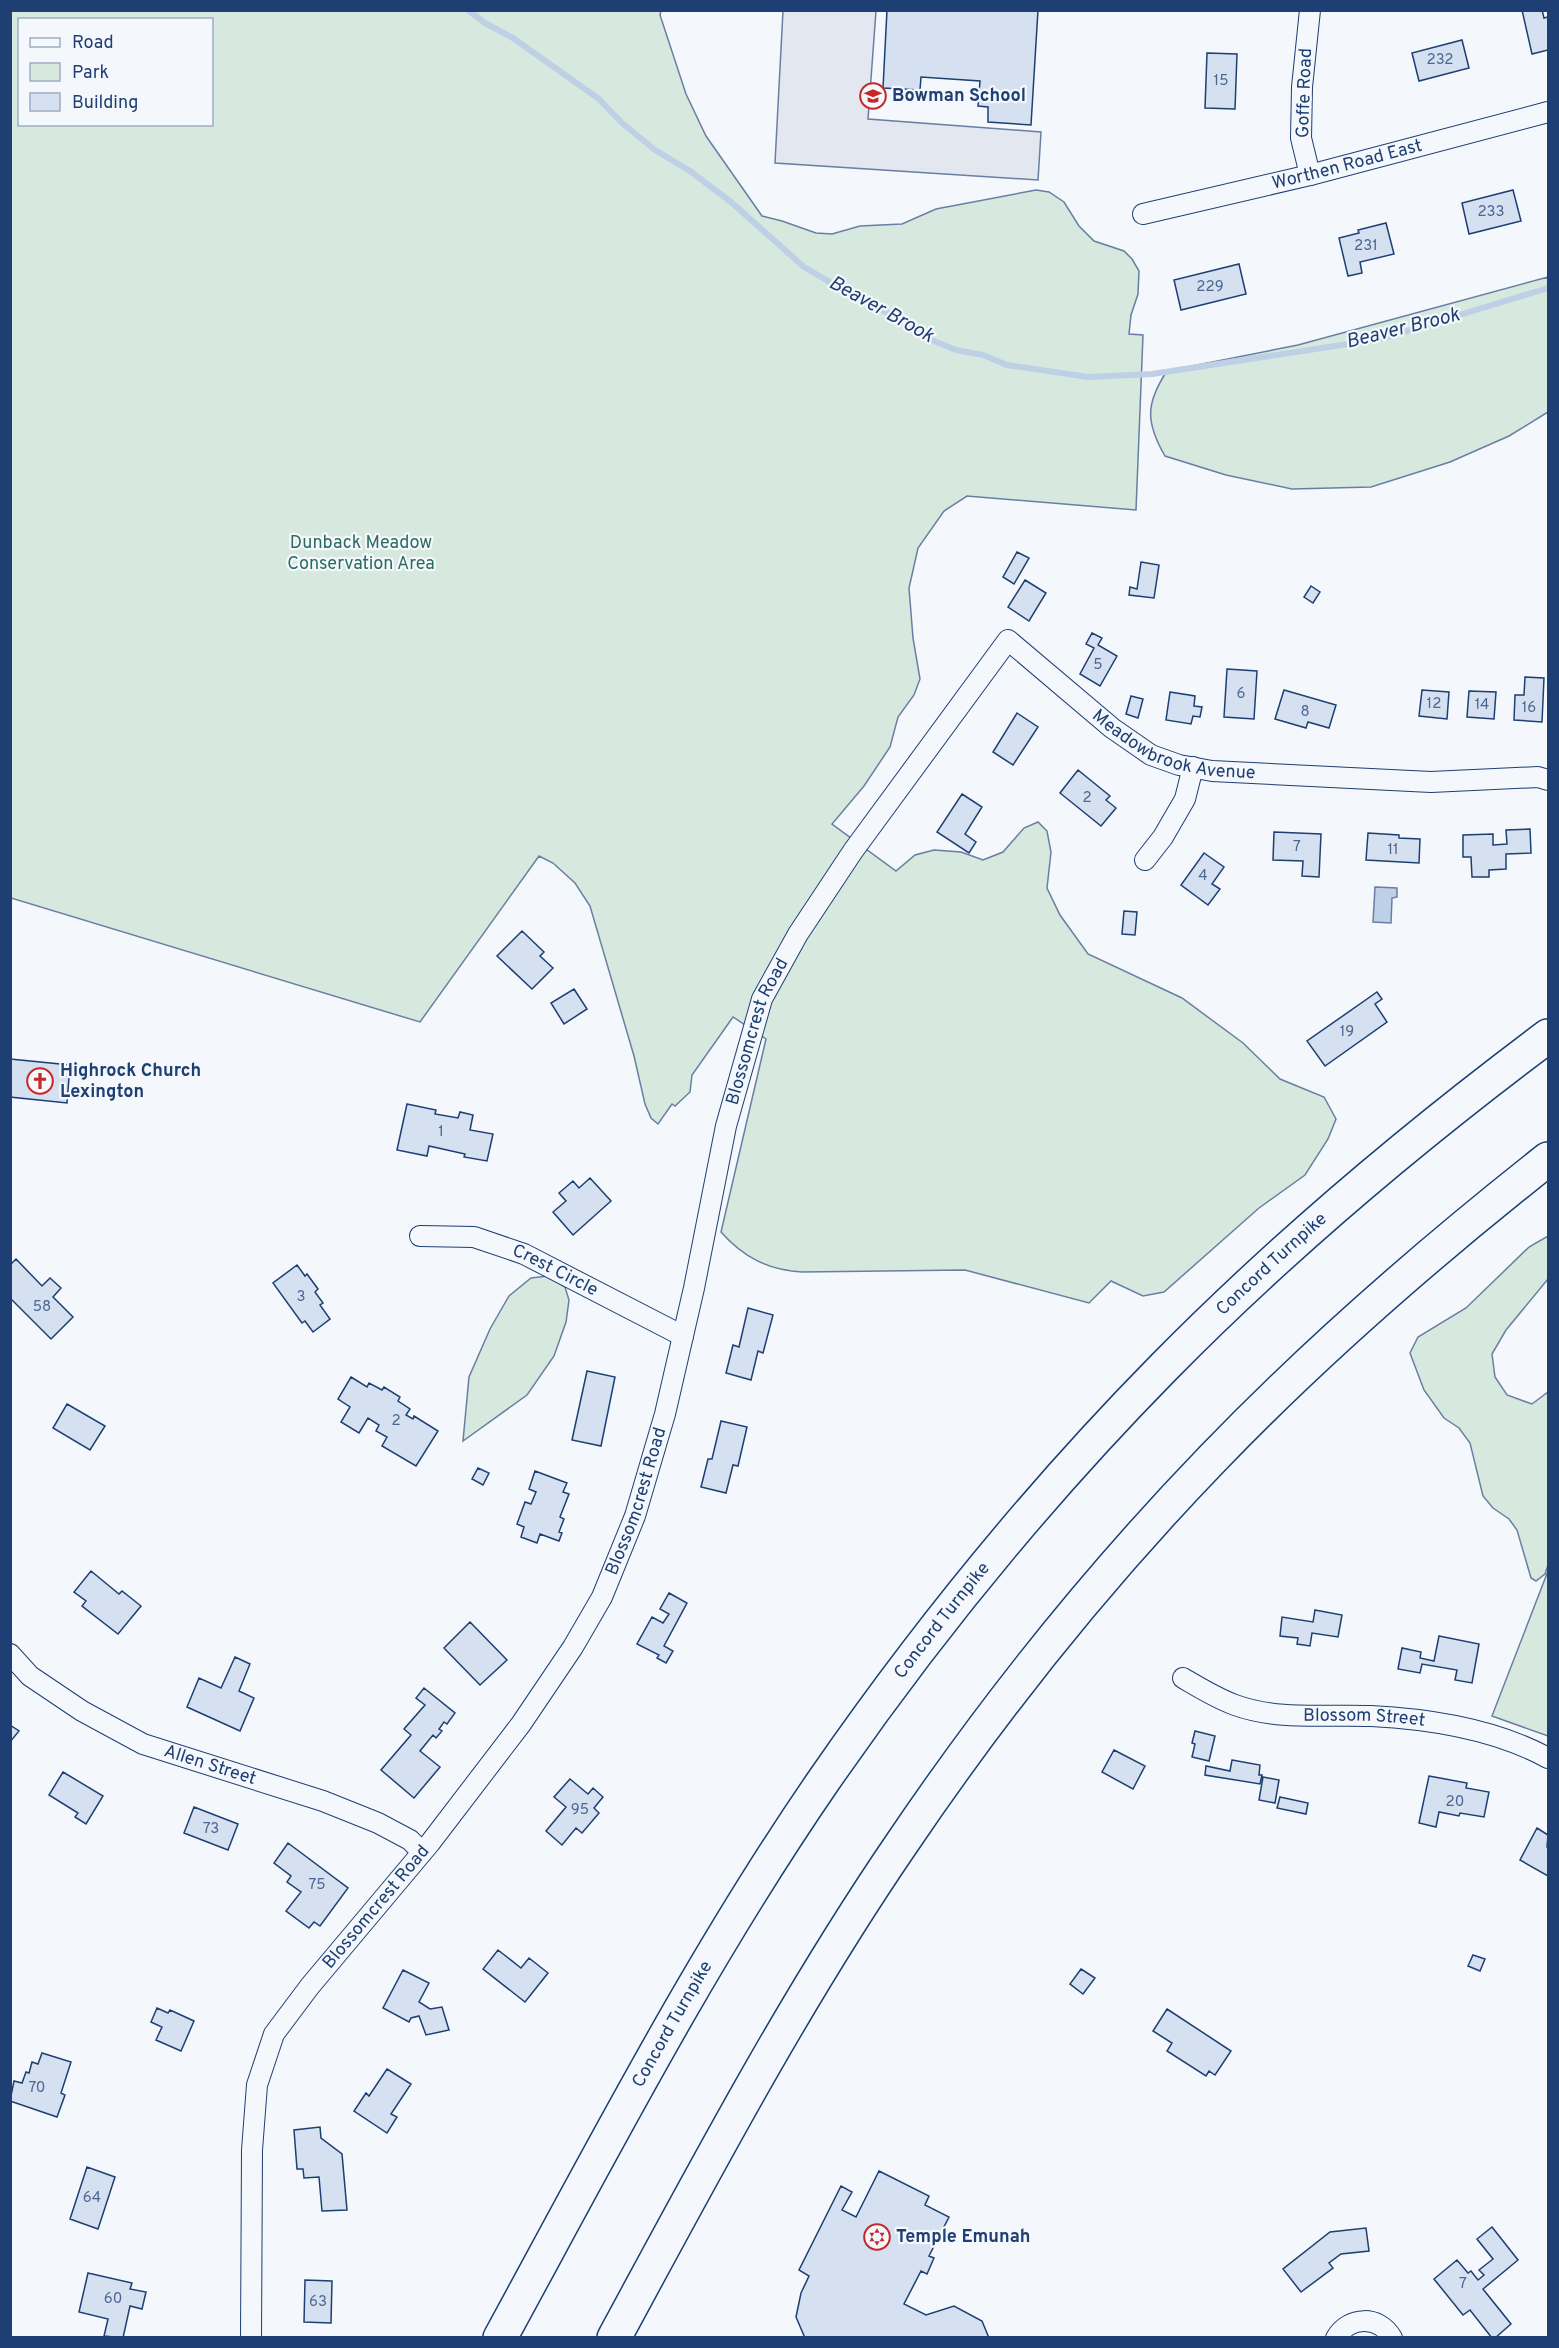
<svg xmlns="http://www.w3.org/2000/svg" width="1559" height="2348" viewBox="0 0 1559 2348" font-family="Overpass,sans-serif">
<rect width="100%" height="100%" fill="#f4f7fb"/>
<path fill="#d7e8df" stroke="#687fa3" stroke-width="1.5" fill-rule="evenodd" d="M10 11H661L660 15 686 94 706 136 762 216 782 221 816 233 832 234 860 226 902 224 936 209 1036 190 1049 192 1064 202 1079 226 1094 241 1124 251 1132 259 1139 271 1138 294 1131 315 1129 334 1143 335 1136 510 967 496 944 511 918 548 909 588 913 638 920 679 914 695 898 717 890 747 864 786 832 824 896 871 915 855 934 850 961 852 983 860 1003 852 1024 828 1038 822 1047 831 1051 852 1047 888 1060 915 1088 954 1182 998 1243 1043 1280 1079 1324 1097 1336 1119 1328 1139 1305 1175 1259 1208 1164 1292 1143 1296 1111 1281 1089 1303 965 1270 802 1272C768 1270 743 1257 721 1232L766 1039 733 1017 692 1075 690 1092 675 1106 672 1104 658 1124 651 1118 645 1104 634 1056 590 906 575 883 553 863 539 856 420 1022 11 898ZM20 20H212V124H20Z
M1548 277V412L1509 436 1450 462 1371 487 1292 489 1226 475 1165 456C1146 423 1145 404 1167 371L1298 345Z
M1548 1236V1279L1506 1330 1492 1354 1495 1377 1507 1395 1532 1404 1548 1392V1565L1545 1574 1536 1581 1531 1578 1517 1530 1509 1519 1493 1508 1483 1496 1470 1443 1459 1428 1444 1418 1424 1390 1410 1353 1418 1337 1466 1308 1529 1247Z
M548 1276 565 1287 569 1300 566 1322 554 1356 527 1395 463 1441 469 1377 490 1329 509 1296 531 1278Z
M1548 1571V1736L1492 1716Z"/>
<path fill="#e3e8f0" stroke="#687fa3" stroke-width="1.5" d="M783 11H876L868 119 1041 132 1038 180 775 163Z"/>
<path fill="#bed0e5" stroke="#687fa3" stroke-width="1.5" d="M1375 887 1397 888V897L1392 898 1391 923 1373 922Z"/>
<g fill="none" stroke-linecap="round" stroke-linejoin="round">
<path stroke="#bed0e5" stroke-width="6" d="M468 10 485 23 513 38 599 99 621 122 655 150 690 171 731 202 804 267 845 291 898 318 929 339 956 350 983 355 1007 365 1088 377 1152 374 1381 339 1548 288"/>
</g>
<path fill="#d5e0f0" stroke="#1d3f73" stroke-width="1.5" d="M887 10H1038L1031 125 988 122V107L978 106 980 81 921 77 920 90 883 88Z
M1522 10H1542L1544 18 1548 17V50L1532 54Z
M1462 40 1469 68 1419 81 1412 53Z
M1207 53 1237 54 1235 109 1205 108Z
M1513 190 1521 221 1469 234 1462 203Z
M1386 223 1394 254 1360 262 1362 273 1348 276 1339 238 1359 233 1358 230Z
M1239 264 1246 294 1181 310 1174 280Z
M1017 552 1029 558 1014 584 1003 577Z
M1141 562 1159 565 1154 598 1129 595 1130 587 1137 589Z
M1025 580 1046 593 1029 621 1008 607Z
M1311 586 1320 592 1313 603 1304 597Z
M1092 633 1102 638 1098 645 1117 656 1100 686 1080 674 1094 648 1086 644Z
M1227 669 1257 671 1254 719 1224 717Z
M1525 677 1544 678 1542 722 1514 720 1515 695H1524Z
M1284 690 1336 705 1329 728 1308 722 1306 728 1275 719Z
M1422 690 1449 692 1447 719 1419 716Z
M1469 691 1496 692 1494 719 1467 717Z
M1170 692 1195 696 1194 706 1202 707 1200 717 1193 716 1191 724 1166 720Z
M1131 696 1143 699 1138 718 1126 714Z
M1017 713 1038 727 1013 765 993 752Z
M1078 770 1110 796 1106 800 1116 808 1101 826 1060 793Z
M962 794 982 807 965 834 976 842 969 853 937 832Z
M1530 829 1531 853 1506 854V869L1489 870V877H1472L1471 857H1463V835L1493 834V845L1507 844 1506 830Z
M1274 832 1321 834 1319 877 1302 876 1303 861 1273 860Z
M1368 833 1399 835V838L1420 839 1419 863 1366 860Z
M1204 853 1224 867 1212 884 1220 889 1208 905 1181 885Z
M1124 911 1137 912 1135 935 1122 934Z
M522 931 544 952 540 956 553 968 532 989 497 956Z
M574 989 587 1009 564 1024 551 1003Z
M1377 992 1382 999 1375 1004 1387 1022 1325 1066 1307 1041Z
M10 1059 70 1065 67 1103 10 1097Z
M407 1104 436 1110 435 1114 458 1118 460 1112 473 1115 470 1130 493 1134 487 1161 464 1157 465 1154 429 1146 427 1156 397 1150Z
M590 1178 611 1201 573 1235 553 1212 566 1201 559 1193 573 1181 579 1188Z
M16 1259 42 1286 50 1278 61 1288 53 1297 73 1317 51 1339 10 1298V1265Z
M297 1265 305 1276 307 1274 318 1289 315 1292 323 1303 320 1305 330 1319 313 1332 305 1321 302 1323 273 1283Z
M748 1308 773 1315 763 1353 758 1351 751 1380 726 1373 733 1345 739 1347Z
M587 1371 615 1377 601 1446 572 1440Z
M351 1377 367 1387 369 1383 382 1390 384 1387 400 1397 398 1401 410 1409 406 1415 413 1419 414 1416 438 1431 416 1466 382 1446 387 1437 376 1431 379 1425 368 1418 359 1433 341 1422 350 1407 338 1399Z
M67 1404 105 1426 90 1450 53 1428Z
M721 1421 747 1427 738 1466 733 1465 726 1493 701 1487 708 1459H712Z
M478 1468 489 1473 483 1485 472 1479Z
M535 1471 567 1483 563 1492 569 1494 560 1517 564 1519 559 1532 562 1533 559 1541 540 1534 537 1543 521 1537 524 1527 517 1524 525 1502 531 1504 536 1492 529 1489Z
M91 1571 119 1594 122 1591 141 1606 118 1634 82 1606 86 1601 74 1592Z
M669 1593 687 1603 664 1646 673 1651 666 1663 657 1658 659 1655 637 1644 652 1617 663 1623 669 1614 660 1609Z
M1315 1610 1342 1615 1338 1637 1312 1633 1310 1646 1297 1644 1298 1638 1280 1636 1282 1617 1313 1622Z
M470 1622 507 1660 480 1685 444 1648Z
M1439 1636 1479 1644 1472 1683 1455 1680 1457 1670 1422 1664 1420 1673 1398 1669 1402 1648 1421 1652 1420 1658 1434 1661Z
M235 1657 250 1664 239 1691 254 1698 240 1731 187 1707 199 1678 221 1688Z
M424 1688 455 1713 447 1724 444 1722 439 1729 442 1731 436 1738 433 1735 420 1751 440 1767 414 1798 381 1770 411 1735 404 1729 425 1705 416 1698Z
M10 1725 19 1731 10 1742Z
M1195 1731 1215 1736 1209 1761 1192 1757 1195 1744 1192 1743Z
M1114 1750 1145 1766 1133 1789 1102 1772Z
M1232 1760 1260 1765 1259 1775H1262L1260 1784 1205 1775 1206 1766 1230 1771Z
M63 1772 103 1796 86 1824 75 1817 78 1813 49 1795Z
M1429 1776 1467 1783 1466 1788 1489 1792 1484 1817 1460 1813 1459 1816 1439 1812 1436 1827 1419 1823Z
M1263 1777 1279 1780 1275 1803 1259 1800Z
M570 1779 588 1794 593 1788 603 1797 594 1808 599 1813 582 1833 576 1828 562 1845 546 1831 566 1807 554 1797Z
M1280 1797 1308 1803 1306 1814 1277 1808Z
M194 1807 238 1824 228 1850 184 1833Z
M1537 1828 1548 1835 1547 1847 1548 1848V1876L1520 1860Z
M288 1843 348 1888 320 1926 314 1922 309 1928 286 1911 301 1892 287 1882 291 1876 274 1863Z
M498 1950 521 1968 529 1958 548 1973 525 2002 483 1969Z
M1473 1955 1485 1959 1480 1971 1468 1966Z
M1081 1969 1095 1978 1083 1994 1070 1984Z
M403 1970 429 1983 419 2002 430 2009 442 2007 449 2030 426 2035 419 2016 411 2018 409 2022 383 2008Z
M157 2008 168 2013 170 2010 194 2021 181 2051 156 2040 162 2027 151 2022Z
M1167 2009 1231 2051 1215 2075 1209 2071 1206 2076 1167 2051 1172 2043 1153 2031Z
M42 2053 71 2062 61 2093 65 2095 57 2117 10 2101 14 2081 22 2083 26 2072 29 2073 32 2062 38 2064Z
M387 2069 411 2084 391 2114 397 2117 387 2133 354 2111 366 2093 369 2096Z
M320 2127 321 2138 342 2154 347 2210 322 2211 319 2177 304 2178 303 2169H297L294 2130Z
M87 2167 115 2177 98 2229 70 2219Z
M879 2171 929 2196 925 2205 949 2217 929 2256 934 2258 927 2274 921 2271 904 2304 926 2315 954 2306 982 2321 989 2338H805L796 2317 801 2293 809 2276 799 2270 841 2186 852 2192 842 2210 856 2217Z
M1492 2227 1518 2260 1483 2289 1511 2324 1495 2338H1492L1470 2310 1463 2315 1434 2279 1457 2260 1468 2273 1471 2271 1478 2280 1484 2275 1479 2270 1493 2259 1477 2239Z
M1366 2228 1369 2251 1341 2254 1329 2263 1333 2268 1301 2292 1283 2269 1330 2232Z
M88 2273 132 2283 130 2289 146 2292 142 2309 130 2306 123 2338 104 2336 108 2319 79 2312Z
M305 2280 332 2281 331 2323 304 2322Z"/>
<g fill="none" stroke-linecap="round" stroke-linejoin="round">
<g stroke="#1d3f73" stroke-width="22">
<g id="minor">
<path d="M1310 175 1301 138 1302 87 1310 10"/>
<path id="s1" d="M1143 214 1310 175 1548 112"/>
<path d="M1145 860 1163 837 1185 799 1193 767"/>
<path id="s2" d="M420 1236 474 1237 524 1254 683 1336"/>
<path id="s3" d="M10 1654 30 1676 82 1711 143 1744 323 1801 378 1823 410 1840 422 1852"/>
<path id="s4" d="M1183 1678C1200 1688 1216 1698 1235 1705 1279 1721 1326 1714 1371 1716 1431 1719 1495 1729 1548 1758"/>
<path id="s5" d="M251 2338 252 2150 257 2085 274 2034 310 1986 430 1843 521 1724 573 1647 602 1597 635 1516 665 1414 694 1288 726 1126 762 999 798 934 853 851 1008 640 1112 728 1151 755 1179 765 1212 771 1431 782 1538 777 1548 780"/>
<path d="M1336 2338C1349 2316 1379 2315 1392 2338"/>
</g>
</g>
<g stroke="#1d3f73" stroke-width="36">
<g id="motorway">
<path id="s6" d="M500 2338C603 2149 702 1957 824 1780 925 1634 1038 1495 1163 1368 1282 1247 1413 1137 1548 1036"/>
<path d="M614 2338C705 2170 794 2001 902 1843 994 1707 1098 1577 1213 1458 1317 1350 1430 1252 1548 1159"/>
</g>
</g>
<use href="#minor" stroke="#f4f7fb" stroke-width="20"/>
<use href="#motorway" stroke="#f4f7fb" stroke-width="33"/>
</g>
<defs>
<g id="school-ring" transform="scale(1.35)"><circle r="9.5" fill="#f4f7fb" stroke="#c62828" stroke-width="1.5"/><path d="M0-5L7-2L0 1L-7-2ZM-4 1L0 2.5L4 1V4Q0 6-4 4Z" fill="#c62828"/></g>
<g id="church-ring" transform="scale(1.35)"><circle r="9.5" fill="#f4f7fb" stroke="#c62828" stroke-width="1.5"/><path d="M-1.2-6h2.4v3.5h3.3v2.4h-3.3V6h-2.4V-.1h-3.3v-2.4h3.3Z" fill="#c62828"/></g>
<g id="synagogue-ring" transform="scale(1.35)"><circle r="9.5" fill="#f4f7fb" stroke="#c62828" stroke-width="1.5"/><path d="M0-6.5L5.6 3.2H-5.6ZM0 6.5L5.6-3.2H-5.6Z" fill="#c62828"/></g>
</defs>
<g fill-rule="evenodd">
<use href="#school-ring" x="873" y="96"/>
<use href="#church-ring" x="40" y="1081"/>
<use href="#synagogue-ring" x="877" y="2237"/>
</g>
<g text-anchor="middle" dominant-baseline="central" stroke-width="4.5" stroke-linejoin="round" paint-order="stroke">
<g font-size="15" fill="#4b6792">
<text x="1440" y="60">232</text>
<text x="1221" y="81">15</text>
<text x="1491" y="212">233</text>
<text x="1366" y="246">231</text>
<text x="1210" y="287">229</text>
<text x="1098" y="665">5</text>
<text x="1241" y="694">6</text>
<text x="1434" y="704">12</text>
<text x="1482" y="705">14</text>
<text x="1529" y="708">16</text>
<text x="1305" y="712">8</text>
<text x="1087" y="798">2</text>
<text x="1297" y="847">7</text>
<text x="1393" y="850">11</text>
<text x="1203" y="876">4</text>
<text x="1347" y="1032">19</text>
<text x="441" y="1132">1</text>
<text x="301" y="1297">3</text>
<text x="42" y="1307">58</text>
<text x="396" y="1421">2</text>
<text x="1455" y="1802">20</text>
<text x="580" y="1810">95</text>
<text x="211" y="1829">73</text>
<text x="317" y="1885">75</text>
<text x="37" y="2088">70</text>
<text x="92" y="2198">64</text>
<text x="1463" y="2284">7</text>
<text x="113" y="2299">60</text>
<text x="318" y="2302">63</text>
</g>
<g font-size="18" fill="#1d3f73" stroke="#f4f7fb">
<text transform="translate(1305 93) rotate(-88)">Goffe Road</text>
<text stroke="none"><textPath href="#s1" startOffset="210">Worthen Road East</textPath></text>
<text stroke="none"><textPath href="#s5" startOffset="2112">Meadowbrook Avenue</textPath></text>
<text stroke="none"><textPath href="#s5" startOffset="1442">Blossomcrest Road</textPath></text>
<text stroke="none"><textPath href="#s6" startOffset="1330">Concord Turnpike</textPath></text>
<text stroke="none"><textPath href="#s2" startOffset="142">Crest Circle</textPath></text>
<text stroke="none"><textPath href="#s5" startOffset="956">Blossomcrest Road</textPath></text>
<text stroke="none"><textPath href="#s6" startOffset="844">Concord Turnpike</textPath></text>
<text stroke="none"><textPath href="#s4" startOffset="189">Blossom Street</textPath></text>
<text stroke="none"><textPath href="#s3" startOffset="232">Allen Street</textPath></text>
<text stroke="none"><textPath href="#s5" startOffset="470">Blossomcrest Road</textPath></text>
<text stroke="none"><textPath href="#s6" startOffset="358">Concord Turnpike</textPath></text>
</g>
<g font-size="18" font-weight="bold" fill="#1d3f73" stroke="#f4f7fb" text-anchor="start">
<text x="892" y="96">Bowman School</text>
<text x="60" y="1071">Highrock Church<tspan x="60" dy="21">Lexington</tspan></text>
<text x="896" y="2237">Temple Emunah</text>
</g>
<g font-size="18" fill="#2c6c60" stroke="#f4f7fb">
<text x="361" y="543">Dunback Meadow<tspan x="361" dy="21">Conservation Area</tspan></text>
</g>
<g font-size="20" font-style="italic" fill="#1d3f73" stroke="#f4f7fb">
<text transform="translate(881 310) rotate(29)">Beaver Brook</text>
<text transform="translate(1403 329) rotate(-14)">Beaver Brook</text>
</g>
</g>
<rect width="1559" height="2348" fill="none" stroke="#1d3f73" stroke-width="24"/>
<rect x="18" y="18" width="195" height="108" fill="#f4f7fb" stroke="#9eadc5" stroke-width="1.5"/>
<rect x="30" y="38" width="30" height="9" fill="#f4f7fb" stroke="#9eadc5" stroke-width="1.5"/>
<text x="72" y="48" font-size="18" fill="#1d3f73">Road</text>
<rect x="30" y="63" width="30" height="18" fill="#d7e8df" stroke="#9eadc5" stroke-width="1.5"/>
<text x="72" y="78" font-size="18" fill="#1d3f73">Park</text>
<rect x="30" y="93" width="30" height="18" fill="#d5e0f0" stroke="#9eadc5" stroke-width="1.5"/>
<text x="72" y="108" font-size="18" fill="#1d3f73">Building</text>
</svg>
